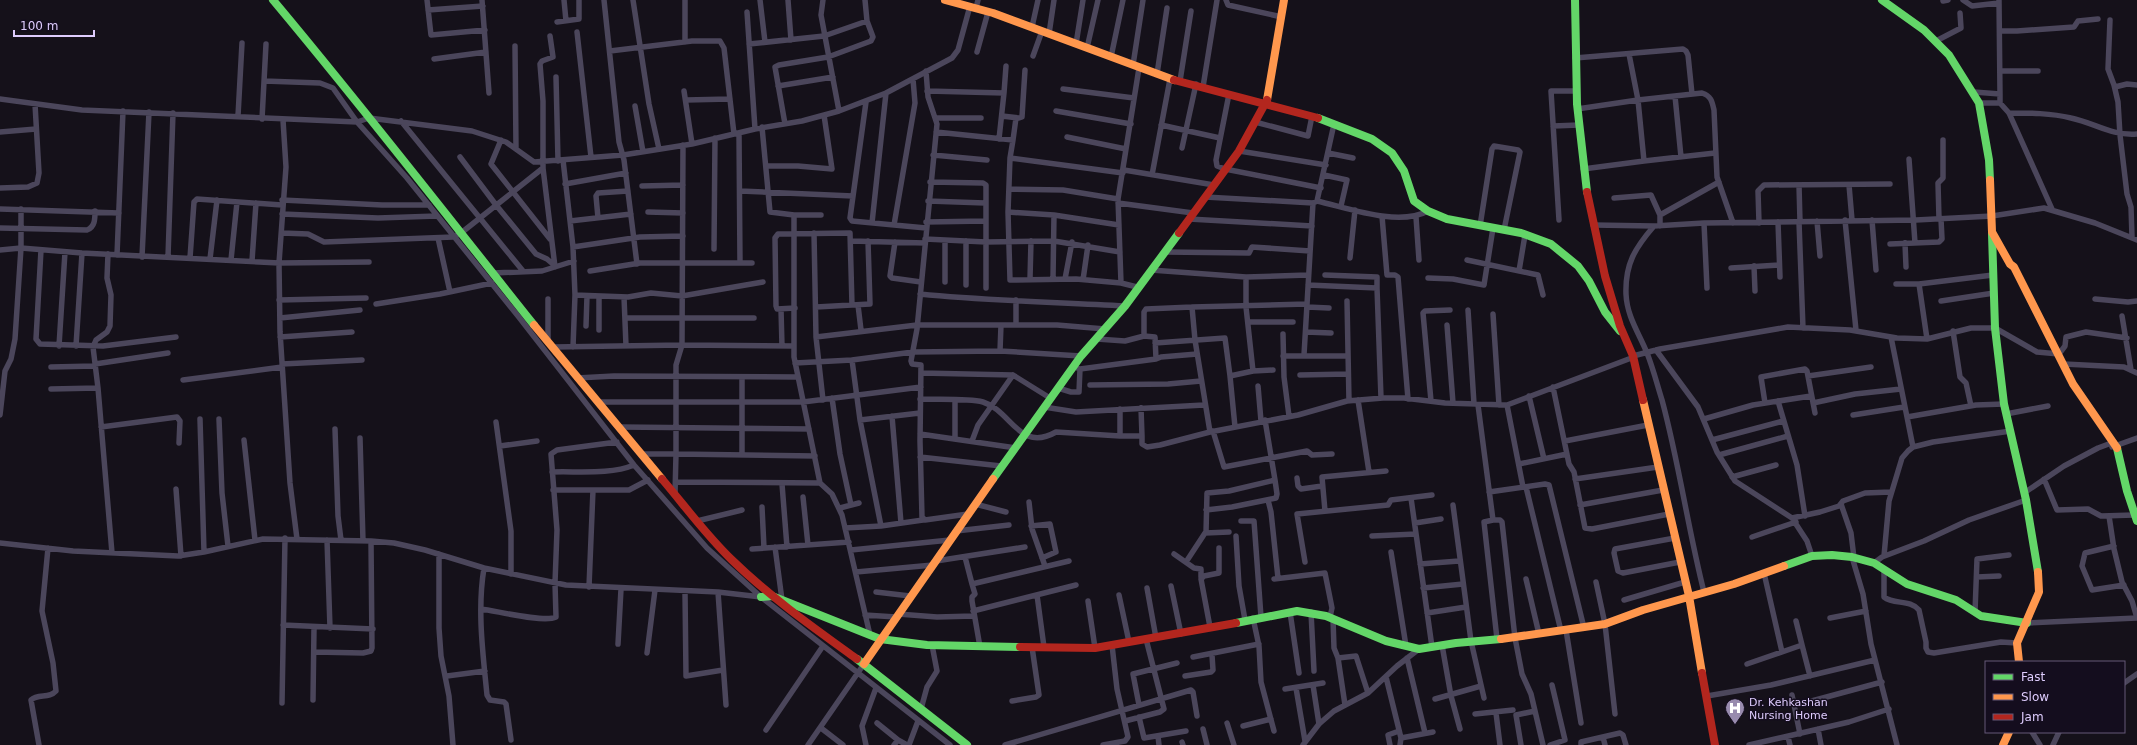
<svg xmlns="http://www.w3.org/2000/svg" width="2137" height="745" viewBox="0 0 2137 745" font-family="'DejaVu Sans',sans-serif">
<rect width="100%" height="100%" fill="#15111a"/>
<g fill="none" stroke-linecap="round" stroke-linejoin="round">
<path stroke="#4b465b" stroke-width="5.5" d="M427 0 431 35 485 30
M482 0 489 93
M564 0 566 21
M604 0 619 142 624 160 637 264
M633 0 649 104 659 149
M760 0 765 42
M788 0 791 40
M823 0 821 15 839 111
M1226 0 1228 5 1282 17
M1963 0 1972 6 1999 3
M1943 1 1948 0
M976 8 978 0
M428 10 483 6
M747 12 755 129
M2110 20 2108 69 2114 85 2118 102 2120 135 2127 194 2131 207 2132 237
M557 22 579 19V0
M1032 27 1038 0
M2000 31H2017L2074 27 2078 21 2098 19
M577 32 591 157
M1049 34 1054 0
M550 36 553 57 542 61 540 64 543 101V168L555 267
M1936 41 1961 28 1960 13
M685 42V0
M749 44 824 36 867 21
M1076 44 1083 0
M515 46 516 149
M1087 48 1098 0
M610 51 692 41H720L724 48 734 134
M977 52 988 12
M1629 54 1638 100 1644 161 1715 153
M1033 56 1042 31
M1111 57 1123 0
M1575 58 1683 49 1686 51 1688 55 1692 94
M434 59 486 52
M1133 65 1143 0
M926 71 928 97 937 124 917 329 911 361 912 364 921 365 920 441 922 517 925 520 968 514
M2000 71H2038
M1157 74 1167 8
M556 77 558 161
M913 79 915 103 894 225 926 228
M264 81 320 83 333 88 357 122 407 178 518 316 634 465 707 548 761 597 950 745
M1180 81 1191 11
M778 86 833 77
M1203 87 1217 0
M2115 87 2127 84 2137 85
M1063 89 1134 98
M684 91 692 144
M927 91 1004 93 999 139
M1974 92 2000 94 1999 0
M1004 93 1006 66
M1229 94 1216 160 1217 166 1225 169 1321 188
M2000 94V103L2009 113 2052 209
M1675 96 1681 157
M0 99 82 110 357 122 369 118 472 131 506 142 534 162 623 155 692 144 755 129 802 121 839 111 886 93 952 58 958 50 970 6
M686 100 730 99
M866 102 850 218 852 221 894 225
M1979 103H2000
M635 106 643 152
M1577 109 1638 100 1702 93C1711 96 1712 101 1714 110L1717 177 1733 223
M1056 111 1131 124
M2009 113C2029 113 2051 113 2071 118 2095 123 2111 136 2137 134
M238 116 242 43
M1002 116 1019 118 1022 117 1025 70
M936 118H981
M262 119 266 44
M283 120 286 167 279 263 280 332 290 483 297 539
M401 121 523 271
M1255 122 1308 136 1312 116
M785 124 775 67 779 65 828 57 871 41 873 37 867 21 865 0
M1161 125 1220 138
M1553 126 1579 125
M762 127 770 212 794 215V357L820 483 832 494 842 515 870 635
M0 132 36 129
M936 132 1013 140 1010 158 1008 212 1010 280 1076 279 1121 283
M739 133 740 263
M1067 137 1126 149
M501 140 491 164 550 239
M1013 140 1016 118
M683 145 682 345 794 346
M1182 148 1196 84
M1239 151 1326 165
M1328 153 1353 158
M933 155 987 160
M460 157 496 205 536 254 547 259 554 265
M1010 158 1123 173
M1909 159 1915 243
M563 160 573 247 575 295 573 347
M766 166H798L832 169 824 115
M1583 169 1644 161
M1124 170 1214 185
M1152 175 1170 79
M1324 175 1347 180 1341 206
M930 182 983 183 986 185V288
M565 184 626 173
M1799 185 1800 222
M1849 185 1852 220
M642 186 683 185
M0 188 28 187 37 183 39 173 35 104
M1009 189 1063 190 1118 199
M740 191 853 196
M1205 197 1313 203
M1614 198 1651 195 1660 215
M282 200 382 205H429
M928 201 985 203
M1317 201C1348 208 1398 227 1428 211
M1118 203 1193 213
M0 209 119 213
M648 212 683 213
M1008 212 1054 215 1119 225
M282 214 378 218 437 216
M794 215H821
M1382 216 1387 275H1395L1398 277 1408 399
M1416 217 1419 260
M598 218 596 196 598 193 628 191
M1189 219 1312 226
M1939 219 1938 183 1943 178V140
M1559 220 1551 91H1576
M1845 220 1856 330
M1872 220 1876 270
M570 221 631 214
M1817 221 1820 256
M926 222 986 221
M1778 222 1780 277
M1799 222 1803 328
M872 223 886 93
M1704 223 1707 288
M1759 223 1758 191 1764 185 1890 184
M1593 225 1654 226
M1480 226 1492 149 1494 146 1518 150 1520 152 1504 230
M1660 226V215L1719 182
M0 228 87 230C95 227 95 219 95 211
M282 233 308 234 324 242 453 237 461 233 543 168
M814 233 816 337 823 400
M438 238 450 292
M925 239 986 242 1054 241 1120 252
M851 241 925 243
M966 241V285
M895 242 890 276 892 278 921 282
M1905 243 1906 267
M1890 244 1939 242 1942 239 1941 219
M573 247 640 237 683 236
M714 249 715 138
M0 250 21 248 82 253 279 263 369 262
M41 250 36 339 40 344 103 346 176 337
M1165 252 1249 253 1252 247 1310 251
M108 254 107 278 111 295 110 326 107 332 96 340 93 347 98 388 112 553
M117 255 123 111
M142 257 149 112
M168 257 173 113
M190 258 194 202 197 199 282 205
M1350 258 1355 210
M210 259 217 200
M231 260 237 202
M1467 260 1538 275 1543 295
M252 261 256 203
M1754 266 1755 291
M1731 268 1779 265
M1151 270 1246 277 1308 275
M590 271 640 263H752
M1519 271 1525 235
M493 273 542 271 574 261
M1325 275 1377 277V288
M1428 278 1453 279 1484 285 1493 228
M1030 279 1031 241
M1053 279 1054 215
M1065 279 1072 242
M1083 280 1088 245
M945 282V240
M1896 284H1919L1927 339
M1919 284 1993 275
M1308 285 1377 288 1381 398
M1137 287 1121 283 1118 199 1139 68
M920 294C988 301 1056 302 1125 306
M575 295 628 297 651 293 682 296 763 282
M624 297 626 346
M548 299V341
M2095 299 2128 302 2137 301
M279 300 366 298
M1347 301 1349 401
M1941 301 1994 293
M376 304 440 294 492 283
M858 305 861 330
M816 307 870 304 868 241
M1307 307 1329 308
M795 308 777 309 776 306 775 238 778 234 850 233 852 305
M781 309 782 346
M1468 310 1474 404
M1493 314 1499 405
M2122 316 2131 370
M280 318 360 310
M625 318H754
M1248 322H1293
M1016 325V300
M1447 325 1453 403
M586 326 587 296
M599 330V297
M1953 331 1960 377 1966 383 1971 406
M1306 332 1331 333
M1283 334 1284 377 1289 416
M280 337 352 332
M816 337 917 325H1057L1105 329
M1891 337 1913 447
M1097 339 1125 341 1144 336V312L1146 309 1192 307
M1155 343 1225 338 1230 376
M59 346 65 252
M76 346 82 253
M553 347 682 345 676 365V454H641
M1656 350 1698 407 1717 452 1735 481 1792 518 1807 541 1812 556
M1000 351 1001 325
M1304 355 1313 203 1317 201 1334 124
M1283 356H1348
M1633 356 1660 349 1788 327 1850 330 1897 338 1927 339 1971 328H1995L2037 352 2059 354 2065 346 2066 337 2086 332 2127 338
M1156 359 1161 357 1197 354
M795 363 852 360 913 352 1000 351 1081 356
M95 364 168 353
M282 364 362 360
M2064 364 2124 367 2137 373
M51 367 95 366
M1080 369 1156 359 1155 337 1144 336
M1253 371 1273 370
M921 373 1013 375 1050 398
M1300 375 1348 374
M1808 376 1871 367
M577 378 614 376 797 377
M183 380 282 367
M1090 385 1168 384 1201 381
M1258 386 1261 421
M1553 387 1569 464 1574 472 1585 528 1592 529 1669 514
M1058 388 1071 392H1079L1080 369 1077 368
M51 389 98 388
M1529 396 1544 459
M832 398 840 454 851 505
M920 399C938 400 967 398 983 402 1012 411 1019 453 1056 432L1120 436V409
M1358 400 1369 472
M955 401V439
M1431 401 1423 313 1425 311 1450 310
M1778 401 1797 465 1805 516
M598 402H803L921 387
M1765 403 1761 377 1805 369 1807 371 1815 413
M1813 403 1855 394 1901 389
M1478 405 1493 520 1484 522 1497 639
M1507 405 1523 487
M1044 407 1076 412 1204 405
M2006 414 2048 406
M0 415 5 371 11 359 15 339 21 248V209
M1853 415 1904 407
M892 416 901 523
M1907 417 1976 405 2004 404
M200 419 204 552
M219 419 222 493 228 546
M1704 419 1753 405 1811 396
M860 420 920 413
M496 422 511 531V574
M101 427 177 417 180 421 179 443
M620 427 809 429
M1235 427 1230 376 1253 371 1246 307V277
M335 429 338 516 341 540
M1213 431 1224 467 1307 451 1312 455 1332 454
M1210 432 1195 340 1192 307 1307 304
M920 434 1016 448
M1120 436H1142L1141 408
M1142 436V444L1147 447 1160 445 1210 432 1298 415 1347 401 1383 398H1404L1445 403 1507 405 1634 357
M360 438 363 541
M244 440 255 540
M1712 440 1783 421
M972 441 978 425 1013 375
M1565 441 1648 425
M500 446 537 441
M2112 447 2137 438
M742 454V377
M1719 455 1788 436
M920 457 1001 466
M1519 464 1567 454
M552 472C577 471 610 475 634 465
M1732 477 1776 465
M1297 478 1298 486 1301 489 1322 486
M1575 479 1658 467
M2044 479 2057 510 2088 509 2101 516 2134 515
M676 482 820 483
M782 484 787 547
M1526 487 1561 631
M176 489 181 556
M553 490H629L648 480
M1489 492 1545 484 1549 485 1584 628
M2024 493 2064 466 2098 448 2114 442
M675 494 676 454 815 456
M803 497 808 545
M1411 498 1432 647
M1268 500 1271 512 1278 578
M1029 502 1032 529 1045 566
M975 504 1006 512
M1841 504 1851 533 1854 558
M1453 505 1471 641 1484 698
M1580 505 1663 490
M762 507 764 548
M840 508 859 503
M1206 510 1232 507 1276 498 1277 494 1275 480
M1325 511 1322 477 1386 471
M2109 516 2114 549 2122 582 2132 601 2137 618
M1792 518 1820 512 1839 506 1843 501 1865 493 1891 492
M1493 520H1500L1502 522 1515 638 1522 674 1531 694 1543 745
M697 521 742 510
M1241 521H1254L1261 617
M1415 523 1441 519
M881 526 923 520
M1031 526 1050 524 1056 552 1042 558
M845 528 881 526 860 420 852 360
M956 531 1009 525
M1206 533 1207 493 1229 491 1275 480 1265 420
M1236 536 1239 586 1245 620
M1372 536 1416 534
M1752 537 1796 522
M1675 538 1615 549 1614 553 1618 571 1623 573 1680 562
M327 540 330 628
M0 543 73 551 178 556 204 552 263 539 371 541 394 543 425 550 484 568 566 585 718 592 761 597
M2114 546 2085 553 2082 566 2092 590 2124 585
M775 547 782 600
M752 549 849 542
M851 550 950 540
M1391 552 1406 646
M439 554V628L441 656 449 696 453 745
M1174 554 1194 568 1201 569V577
M1884 556 1889 501 1902 458 1908 451 1913 447 1933 442 2011 431
M965 557 972 584 1069 561
M1852 557 1863 594 1871 644 1897 745
M936 561 1025 547
M1186 562 1205 533 1229 532
M1305 562 1297 514 1388 505 1391 500 1432 495
M1874 563 1882 557 1924 541 1969 520 2026 500
M1420 564 1459 561
M484 568C477 610 483 654 487 695L490 700 504 702 506 704 511 740
M1884 570V597C1894 605 1910 599 1919 610L1926 642V648L1928 652 1934 653 2001 642 2017 643
M856 572 933 565
M1764 573 1782 652
M1977 577 1999 576
M1274 579 1325 573 1332 608 1330 617
M1526 579 1539 634
M1596 582 1605 624 1615 714
M972 584 975 594 972 597V601L980 647
M1171 586 1181 634
M589 587 593 490
M1147 588 1156 638
M1423 588 1463 584
M685 592 686 676 723 670
M718 592 726 705
M876 592 910 596
M1704 592C1688 529 1679 463 1662 400 1657 384 1653 368 1647 353 1639 333 1627 317 1626 294 1625 264 1635 248 1654 226L1704 223 1916 220 1992 216 2044 208 2095 223 2137 240
M1037 595 1044 647
M1119 595 1129 642
M1624 600 1685 582
M1088 601 1095 648
M481 609C497 611 544 623 556 617L555 583 557 530 551 454 557 450 617 442
M973 611 1076 585
M1290 612 1299 673
M1311 612 1314 671
M1975 612 1977 559 2009 555
M1427 613 1466 607
M898 614 937 617 974 616
M865 615 896 617
M1253 618 1259 646 1261 682 1274 731
M1830 618 1866 611
M1333 619 1334 648 1338 658
M1796 621 1802 645
M2027 623 2137 618
M283 625 373 629
M1210 627 1201 579 1204 576 1219 573V548
M1566 630 1581 723
M618 644 621 589
M1442 645 1451 696 1460 729
M314 652 363 653 371 651 372 648 371 541
M647 653 655 590
M1193 657 1259 644
M1407 658 1425 733
M1747 664 1802 645 1810 676
M447 676 485 671
M1185 676 1211 672 1213 670 1212 655
M1386 677 1401 738 1400 745
M2124 683 2137 674
M1313 685 1319 724
M1296 688 1305 741
M1285 689 1323 683
M1792 695 1800 734
M1707 696 1771 685 1875 660
M1435 699 1481 686
M313 700 314 628
M1012 701 1036 697 1039 695 1032 647
M1808 702 1882 682
M282 703 285 538
M1139 705 1133 674 1177 663
M1345 705 1338 658 1356 656 1368 693
M921 709 927 687 937 671 932 645
M1496 713 1500 745
M1475 714 1513 710
M1139 717 1144 738 1186 731
M1125 721 1160 712 1164 709 1146 639
M877 723 898 740
M1227 723 1234 745
M1243 726 1271 719
M821 728 843 745
M1203 729 1207 745
M1818 729 1821 745
M766 730 823 646
M2032 732 2040 745
M1158 736 1159 745
M1603 737 1605 745
M1788 737 1790 745
M1401 738 1433 732
M1182 742 1183 745
M39 745 31 700C38 693 49 699 56 691L53 663 42 611 48 548
M808 745 864 664
M866 745 862 726 876 688
M894 745 898 740 907 745
M909 745 918 721
M1005 745 1191 690 1193 692 1197 716
M1103 745 1125 741 1128 737 1117 689 1112 645
M1303 745 1319 724 1334 711 1368 693 1397 666 1419 649
M1390 745 1388 735 1399 731
M1521 745 1516 715 1535 711
M1550 745 1565 740 1552 685
M1581 745V742L1620 733 1623 735 1626 745
M1749 745 1849 722 1889 709
M2053 745 2059 732"/>
<path stroke="#63d668" stroke-width="8" d="M273 0C362 106 447 216 534 325
M1575 0 1577 104 1587 192
M1882 0 1924 30 1949 55 1979 103 1989 160 1990 180
M1318 118 1372 139 1392 153 1404 171 1414 201 1428 211 1447 219 1521 233 1551 244 1578 266 1589 281 1605 312 1620 331
M1992 234 1995 328 2004 404 2026 500 2038 572
M2117 448 2127 491 2137 521
M993 479 1081 356 1125 306 1179 233
M1784 566 1812 556 1832 555 1852 557 1874 563 1907 584 1956 600 1981 616 2027 623
M761 597 772 596 880 639 927 645 1020 647
M1236 623 1297 611 1326 616 1386 641 1419 649 1456 643 1501 639
M857 659 967 745"/>
<path stroke="#ff974d" stroke-width="8" d="M945 0 993 13 1174 80
M1267 100 1284 0
M1990 180 1992 232 2010 264 2014 267 2073 384 2117 448
M534 325 662 479
M1643 400 1689 596 1702 673
M1501 639 1605 624 1643 610 1734 584 1784 566
M2019 662 2017 643 2039 592 2038 572
M864 664 993 479
M2003 745 2009 732"/>
<path stroke="#b3261e" stroke-width="8" d="M1174 80 1318 118
M1587 192 1605 276 1620 326 1633 356 1643 400
M1179 233 1239 151 1267 100
M662 479C685 506 706 535 732 560 770 597 814 628 857 659
M1020 647 1095 648 1236 623
M1702 673 1715 745"/>
</g>
<defs>
<g id="hospital-pin" transform="scale(1)"><path d="M0 17L-7.5 6A9.5 9.5 0 1 1 7.5 6Z" fill="#988bae" stroke="#140d1e"/><path d="M-5-5h3v3.5h4V-5h3V5h-3V1.5h-4V5h-3Z" fill="#fff"/></g>
</defs>
<g fill-rule="evenodd">
<use href="#hospital-pin" x="1735" y="708"/>
</g>
<g text-anchor="middle" dominant-baseline="central" stroke-width="3" stroke-linejoin="round" paint-order="stroke">
<g font-size="11" fill="#deccfd" stroke="#140d1e" text-anchor="start">
<text x="1749" y="702">Dr. Kehkashan<tspan x="1749" dy="13">Nursing Home</tspan></text>
</g>
</g>
<rect x="1985" y="661" width="140" height="72" fill="#140d1e" stroke="#655977"/>
<rect x="1993" y="674" width="20" height="6" fill="#63d668" stroke="#655977"/>
<text x="2021" y="681" font-size="12" fill="#deccfd">Fast</text>
<rect x="1993" y="694" width="20" height="6" fill="#ff974d" stroke="#655977"/>
<text x="2021" y="701" font-size="12" fill="#deccfd">Slow</text>
<rect x="1993" y="714" width="20" height="6" fill="#b3261e" stroke="#655977"/>
<text x="2021" y="721" font-size="12" fill="#deccfd">Jam</text>
<path d="M14 30v6h80v-6" fill="none" stroke="#deccfd" stroke-width="2"/>
<text x="20" y="30" font-size="12" fill="#deccfd" stroke="#140d1e" stroke-width="3" paint-order="stroke">100 m</text>
</svg>
